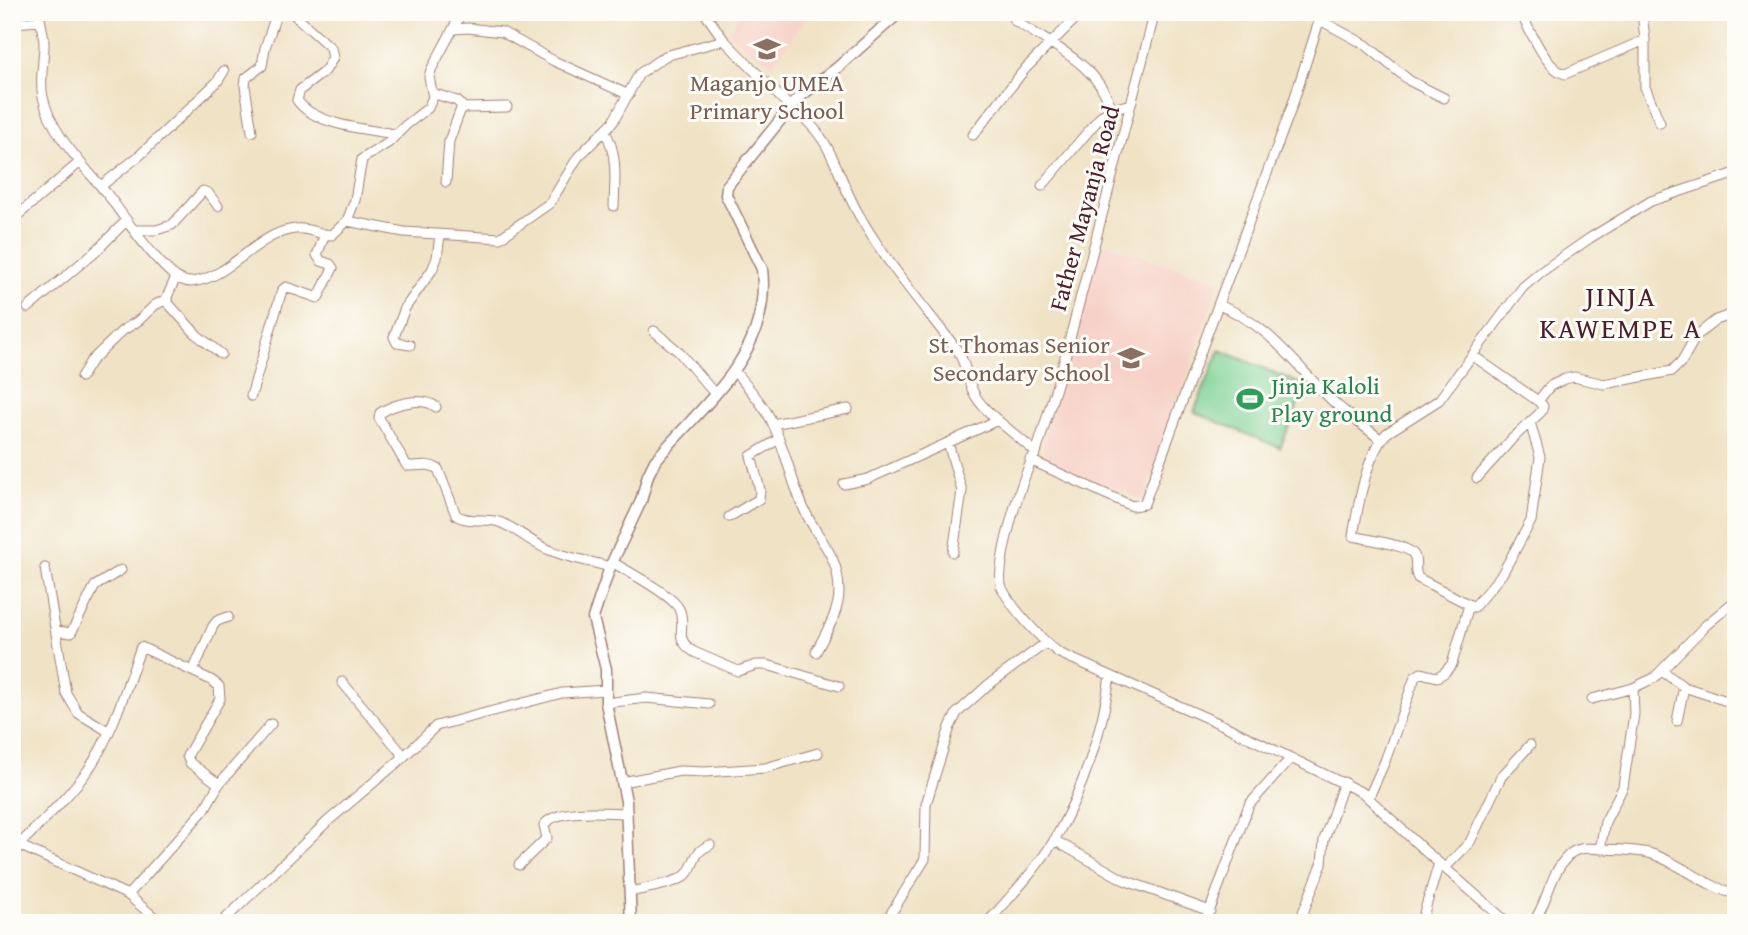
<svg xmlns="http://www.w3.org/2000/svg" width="1748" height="935" viewBox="0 0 1748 935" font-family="'Gentium Book Plus',serif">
<rect width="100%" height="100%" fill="#fdfcf7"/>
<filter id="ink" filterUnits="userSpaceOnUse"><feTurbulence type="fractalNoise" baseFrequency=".0143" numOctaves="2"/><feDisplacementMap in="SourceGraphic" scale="14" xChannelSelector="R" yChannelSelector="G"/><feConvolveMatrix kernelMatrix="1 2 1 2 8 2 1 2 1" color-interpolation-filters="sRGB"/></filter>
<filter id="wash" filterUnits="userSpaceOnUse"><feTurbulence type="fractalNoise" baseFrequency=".00686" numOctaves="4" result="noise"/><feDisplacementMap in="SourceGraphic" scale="28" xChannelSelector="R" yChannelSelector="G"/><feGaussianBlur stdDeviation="1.57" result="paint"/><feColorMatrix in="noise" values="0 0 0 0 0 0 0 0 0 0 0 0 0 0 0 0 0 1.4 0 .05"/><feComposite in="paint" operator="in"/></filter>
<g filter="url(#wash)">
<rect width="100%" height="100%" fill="#f0e2c4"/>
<path fill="#f7d1c7" d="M741 12H809L773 65 727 34Z
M1103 243 1220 281 1144 500 1053 465 1043 455 1045 434Z"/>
<path fill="#7dd193" stroke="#64785f" stroke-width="2" d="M1220 350 1306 386 1280 448 1194 412Z"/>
</g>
<g filter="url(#ink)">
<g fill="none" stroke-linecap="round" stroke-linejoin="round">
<g stroke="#9d8078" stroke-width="11">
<path id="minor" d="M39 12C40 23 44 33 44 44 44 61 39 81 43 97 51 136 88 169 111 199 126 220 156 263 176 277 181 280 186 282 191 282 231 278 256 233 295 229 308 227 320 235 332 235L347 221 404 232 500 238 550 203 578 157 613 122 639 74 665 56 724 40 791 108C835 138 835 174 859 215 887 264 924 307 958 351 967 366 967 383 976 397 987 415 1019 436 1036 453
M291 12 331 48 333 58 325 71 300 90 297 100C313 125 369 130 396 134
M704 12 724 40
M1009 12 1015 21C1055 47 1096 63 1112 109
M1155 12 1064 361 1036 453C1023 470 994 569 1002 588 1012 609 1041 639 1059 653L1225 726 1363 793 1425 851 1508 923
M1642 12 1645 40V87L1660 123
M1522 16C1531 32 1547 70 1565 74L1645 40
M1320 20 1366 45 1410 81 1444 98
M12 23 40 21
M454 29 468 28 502 32 554 61 629 95
M432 93 457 101 462 106 449 141 446 182
M462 108 507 107
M605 131C618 155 615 179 614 206
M252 132 245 86 246 78 262 66 265 48 277 12
M973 135 1025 69 1082 12
M101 186 139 156 217 82 224 71
M1042 186 1102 115 1112 109 1131 104
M12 220 79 163
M347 221 355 200 362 159 388 143 406 125 428 108 433 97 429 77 431 70 462 12
M134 230H156L172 225 203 191 208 193 218 206
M176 277 167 297V302L197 335 221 354
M1219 305C1274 327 1297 369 1338 406 1352 418 1367 428 1381 440
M28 308 98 249 126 221
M654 331 678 351 715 394
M410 345 397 343 394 337 405 308 432 270 437 258 440 235
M1472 355 1538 401 1550 386 1565 379 1574 377 1604 384 1672 371 1682 361 1696 336 1716 320 1736 313
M734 371C747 386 761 401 770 418 785 447 791 480 804 509 818 541 839 553 839 592 839 613 825 634 816 652
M81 377 91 361 122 331 138 321 155 305 167 299
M251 396 282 290 286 287 318 298 333 268 330 264 321 261 317 255 325 234
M436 407C422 396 394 404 380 413L379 418 407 466C419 467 427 462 438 469L456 515C467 523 485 518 499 522 516 528 530 542 547 549 567 558 589 561 610 567
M1530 422 1540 457 1531 521 1502 574 1474 607 1418 578C1413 570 1418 563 1414 555 1409 545 1365 539 1353 536 1358 507 1366 454 1387 433L1439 400 1523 287 1541 272 1590 238 1651 201 1736 173
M773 424 848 409
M948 443 962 491 953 552
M1030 460 1132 506 1144 504 1292 106 1322 12
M1477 478 1512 439 1541 412 1543 406 1538 401
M844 484 868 479 998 420
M729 517 759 499 760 490 751 456 779 439
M612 562C627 571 673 595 679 609 688 627 671 637 694 652L738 671 756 665H767L839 686
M45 568 66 693 78 713 108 731
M56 631 71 633 95 586 121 570
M193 671 213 626 217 621 228 617
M1662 671 1684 687 1677 721
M342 682 404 756
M1684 687 1736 704
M1592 699 1633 688
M606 703 646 698 709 704
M622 782 680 771 705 772 765 768 818 753
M1369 797 1385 761 1415 677 1421 673 1437 677 1444 673 1452 664 1469 605
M1054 840 1124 880 1210 911
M12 842 128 895 161 923
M19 845C43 821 68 797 88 770 113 734 126 687 141 647L211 680 219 686 220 699 187 756 190 763 219 784
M1600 849 1605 822 1623 787 1634 714 1633 688 1654 678 1706 625 1736 600
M519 865 547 838 544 825C557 807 606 813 627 813
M1445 868 1470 842 1501 777 1530 745
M631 892C644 888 677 884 686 875 697 863 691 853 710 845
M128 895 204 810 219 784 271 724
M221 923 328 821 399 761 436 726 562 693 606 690
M885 923 925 859 926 804 950 727 957 713 988 685 1046 643
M987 923C1011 896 1036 870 1055 839 1082 792 1103 730 1110 676
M1205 923 1249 805 1290 759
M1299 923 1322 864 1324 840 1344 782
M1421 923 1439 863
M1533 923C1548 902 1549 875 1568 856 1577 846 1591 848 1604 849 1619 850 1638 850 1652 854 1682 864 1706 887 1736 894"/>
</g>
<g stroke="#9d8078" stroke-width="13">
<path id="tertiary" d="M631 923 626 801 606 703V669L593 618 610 567 641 501 648 475 655 461C704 402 772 355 762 269L726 195 727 186 798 98 837 68 900 12"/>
</g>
<use href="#minor" stroke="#fff" stroke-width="9"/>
<use href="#tertiary" stroke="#fff" stroke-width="10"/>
</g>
</g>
<defs>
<g id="school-bare" transform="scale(2.1)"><path d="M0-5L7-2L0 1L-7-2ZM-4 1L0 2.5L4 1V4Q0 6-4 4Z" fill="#8d6e63" stroke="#fdfcf7" stroke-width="2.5" paint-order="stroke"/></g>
<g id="stadium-bare" transform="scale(2.1)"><path d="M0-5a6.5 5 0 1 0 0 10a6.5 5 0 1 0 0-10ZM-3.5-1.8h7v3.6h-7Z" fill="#2e9e5b" stroke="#fdfcf7" stroke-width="2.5" paint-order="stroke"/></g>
</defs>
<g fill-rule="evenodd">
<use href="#school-bare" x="767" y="49"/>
<use href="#school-bare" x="1131" y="358"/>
<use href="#stadium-bare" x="1250" y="399"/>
</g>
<g text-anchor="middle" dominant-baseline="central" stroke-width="6" stroke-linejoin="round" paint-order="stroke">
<g font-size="24" fill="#785e54" stroke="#fdfcf7">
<text x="767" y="82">Maganjo UMEA<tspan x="767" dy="28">Primary School</tspan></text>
<text x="1110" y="344" text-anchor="end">St. Thomas Senior<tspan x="1110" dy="28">Secondary School</tspan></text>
</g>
<g font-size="24" fill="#4a1f2b" stroke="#fdfcf7">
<text transform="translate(1084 208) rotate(-75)">Father Mayanja Road</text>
</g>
<g font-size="24" fill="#27864d" stroke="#fdfcf7" text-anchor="start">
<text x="1271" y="385">Jinja Kaloli<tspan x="1271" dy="28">Play ground</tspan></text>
</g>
<g font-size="28" letter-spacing="2" fill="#4a1f2b" stroke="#fdfcf7">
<text x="1621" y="295">JINJA<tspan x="1621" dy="32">KAWEMPE A</tspan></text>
</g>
</g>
<rect width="1748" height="935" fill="none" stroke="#fdfcf7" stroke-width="42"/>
</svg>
